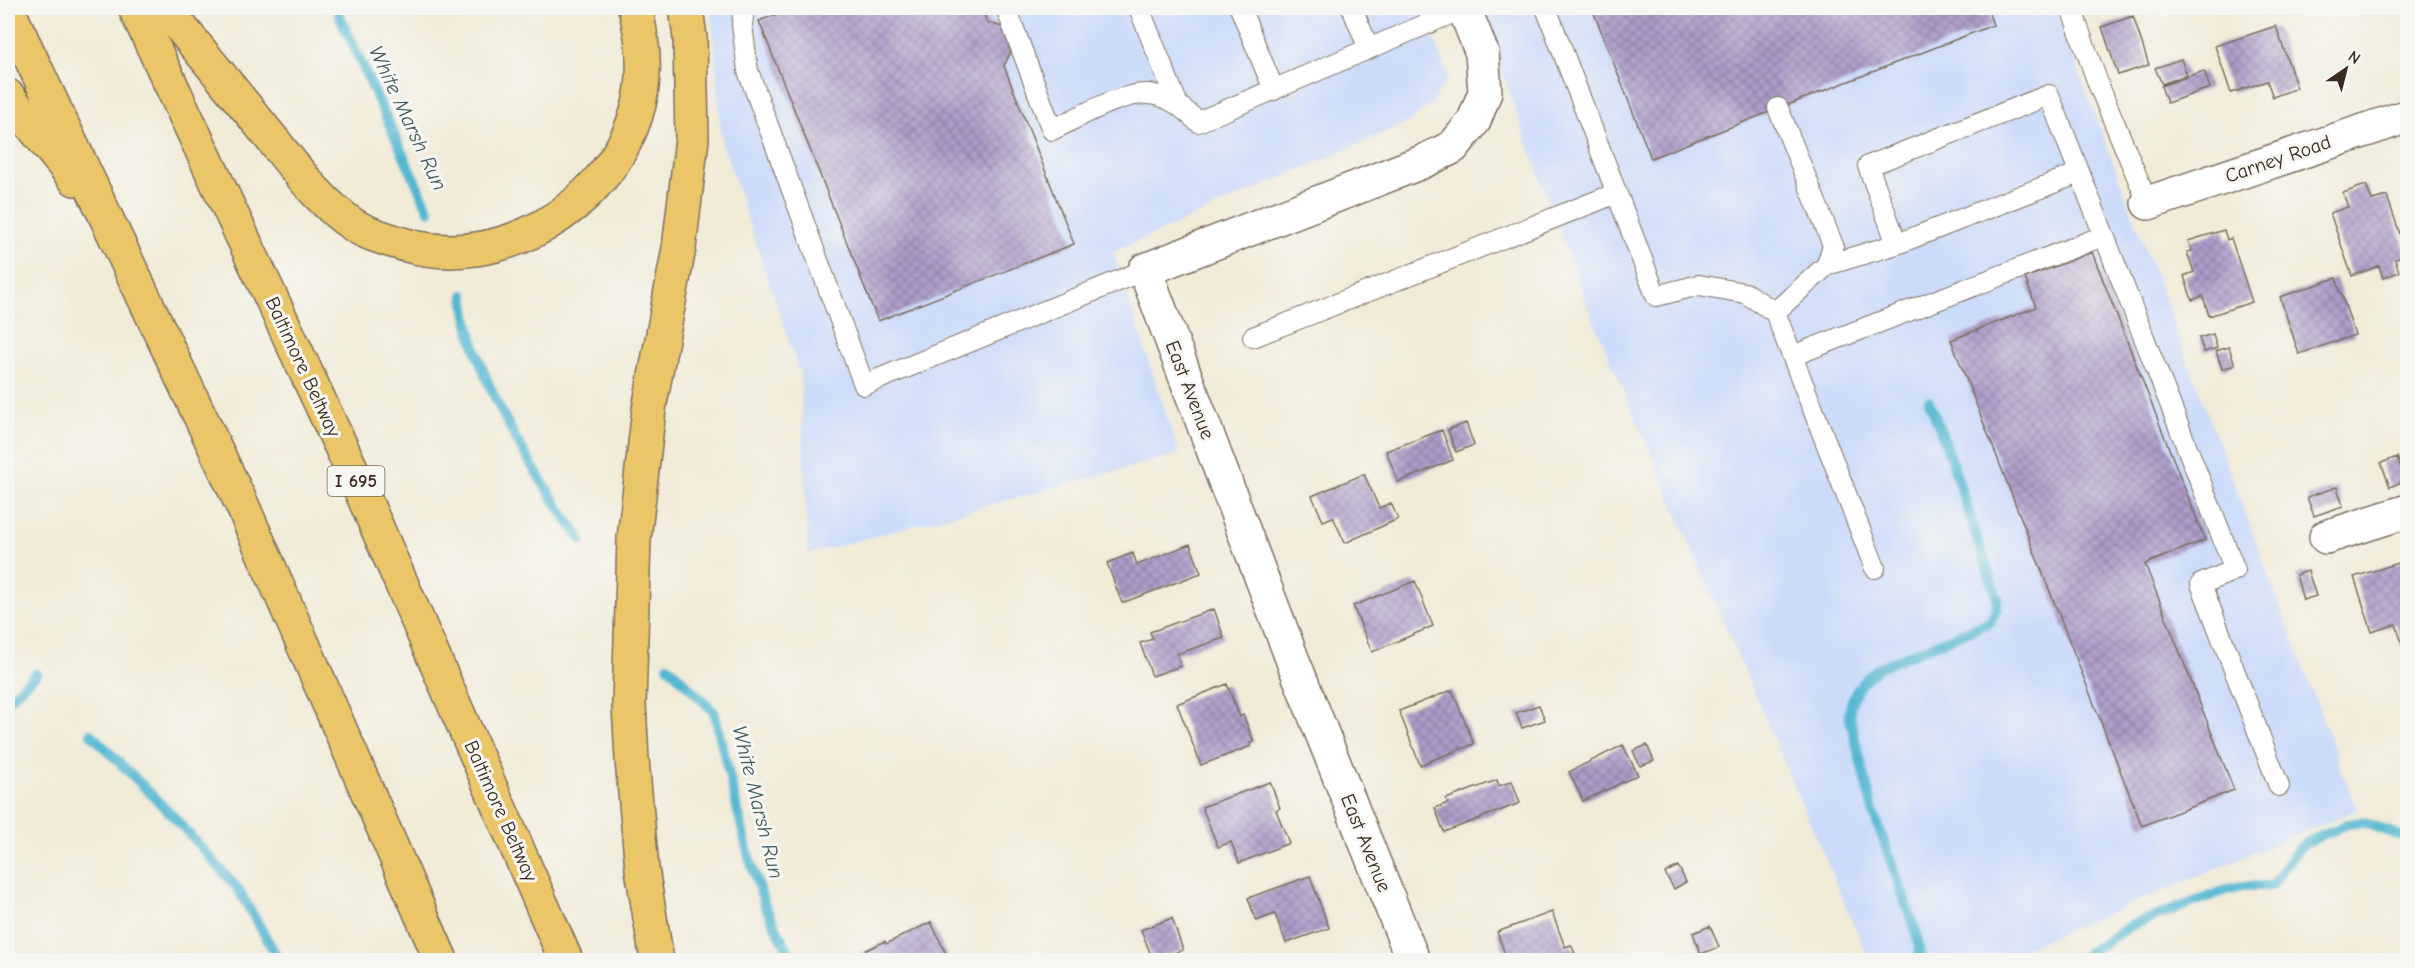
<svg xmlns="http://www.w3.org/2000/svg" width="2415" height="968" viewBox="0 0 2415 968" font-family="'Comic Neue',sans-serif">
<defs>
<pattern id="building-cross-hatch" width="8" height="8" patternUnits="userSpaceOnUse" patternTransform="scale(1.5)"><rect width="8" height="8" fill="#ae9cca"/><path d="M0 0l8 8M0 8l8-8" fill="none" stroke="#8f7fa3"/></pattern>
</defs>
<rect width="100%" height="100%" fill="#f6f6f2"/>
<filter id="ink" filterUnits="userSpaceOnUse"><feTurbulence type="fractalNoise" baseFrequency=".0167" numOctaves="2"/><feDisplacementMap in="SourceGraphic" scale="12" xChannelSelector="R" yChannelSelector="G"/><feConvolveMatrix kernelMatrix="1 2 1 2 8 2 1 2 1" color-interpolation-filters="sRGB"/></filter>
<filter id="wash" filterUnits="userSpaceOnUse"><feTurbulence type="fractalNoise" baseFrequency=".008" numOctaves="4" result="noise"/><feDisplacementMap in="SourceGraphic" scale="24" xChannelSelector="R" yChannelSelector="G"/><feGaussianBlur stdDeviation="1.35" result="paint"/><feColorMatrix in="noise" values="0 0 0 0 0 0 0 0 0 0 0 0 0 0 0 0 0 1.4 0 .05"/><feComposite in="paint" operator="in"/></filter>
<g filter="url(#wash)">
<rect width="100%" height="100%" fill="#f1ebd8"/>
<path fill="#ccdbf9" d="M711 8H1422L1449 76 1433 102 1411 121 1113 252 1179 454 808 554 800 374 722 143Z
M1478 8H2055L2357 810 1997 960H1869L1588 308Z"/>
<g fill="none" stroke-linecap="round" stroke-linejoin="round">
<path stroke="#52b7d1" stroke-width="10" d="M336 8 429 211
M464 295C472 379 533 471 581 540
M668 666 714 712 749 857 765 906 793 960
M8 700 36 674
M91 734 175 818 238 889 279 960
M1921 960 1916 932 1873 811 1849 715C1851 693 1862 680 1880 667L1990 622 1997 608V598L1949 453 1929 401
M2077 960 2130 926 2229 889 2243 886H2272L2298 849 2307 842 2348 824 2363 822 2408 839"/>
</g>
<g id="blocks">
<path fill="url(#building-cross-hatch)" d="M794 8H997L984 13 987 22 1005 28 1012 49 1004 66 1074 244 878 321 759 21Z
M1592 8H1987L1993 25 1651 158Z
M2133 16 2149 65 2118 75 2102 27Z
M2276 26 2297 88 2273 97 2267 81 2231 93 2215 46Z
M2181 59 2187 75 2162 84 2155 68Z
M2204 71 2210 88 2167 103 2161 86Z
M2366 185 2372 200 2387 196 2407 255 2395 259 2399 272 2383 278 2379 266 2352 276 2330 213 2348 207 2343 193Z
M2224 230 2227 240 2231 238 2252 302 2209 316 2203 296 2192 300 2184 276 2194 272 2187 252 2192 251 2188 241Z
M2092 252 2205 540 2145 564 2234 790 2142 826 1951 340 2036 307 2025 278Z
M2336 278 2355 335 2299 354 2280 297Z
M2213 334 2217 348 2204 352 2199 338Z
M2229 347 2235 365 2222 369 2216 351Z
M1466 423 1474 445 1456 452 1448 430Z
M1442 430 1453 460 1398 482 1386 451Z
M2397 457 2406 480 2390 487 2381 463Z
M1364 474 1379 508 1391 503 1398 519 1345 543 1333 517 1323 521 1312 496Z
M2337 487 2343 506 2314 516 2307 497Z
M1190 544 1201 573 1122 603 1107 563 1133 553 1137 565Z
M2408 560V646L2403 647 2396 624 2372 632 2354 577Z
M2308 571 2316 596 2303 600 2296 575Z
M1415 581 1433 626 1372 652 1353 606Z
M1214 609 1224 638 1177 654 1181 666 1152 676 1140 643 1153 639 1150 632Z
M1227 684 1240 717 1243 715 1254 742 1250 743 1251 746 1201 765 1177 704Z
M1452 690 1474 744 1420 765 1399 711Z
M1539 705 1545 720 1522 728 1516 713Z
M1623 745 1638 775 1583 801 1569 772Z
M1647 745 1654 761 1640 766 1633 751Z
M1497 780 1499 786 1512 781 1520 803 1444 832 1435 808 1448 803 1446 799Z
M1270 782 1280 808 1276 810 1289 843 1239 863 1231 842 1218 847 1202 807Z
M1678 866 1686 882 1674 889 1665 873Z
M1310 876 1329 928 1286 943 1275 914 1256 921 1248 898Z
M1552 912 1565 947 1571 945 1575 953 1569 955 1571 960H1507L1497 932Z
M1172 918 1183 950 1153 960 1141 930Z
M931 922 949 960H857L854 956 885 941 886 944Z
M1710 926 1719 947 1701 954 1693 933Z"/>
</g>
</g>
<g filter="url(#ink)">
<use href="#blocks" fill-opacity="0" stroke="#7b6e5f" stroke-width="1.5"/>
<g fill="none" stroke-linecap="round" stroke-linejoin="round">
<g stroke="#7b6e5f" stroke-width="22">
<path id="lane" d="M744 8 742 25 748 71 864 385 1145 270
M1006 8 1052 130C1078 118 1127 88 1155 95 1172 98 1186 111 1198 122L1464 8
M1139 8 1178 105
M1240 8 1274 90
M1352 8 1369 49
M1546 8 1656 296 1699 285 1745 293 1775 312 1875 568
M2071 8 2099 86 2148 203
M1897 244 1868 166 2049 95 2235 570 2201 584 2279 786
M1827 265 1897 244 2079 173
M1775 312 1827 265 1833 245 1778 108
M1253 337 1617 193
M1792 356 2103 236"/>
</g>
<g stroke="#7b6e5f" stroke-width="36">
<path id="street" d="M2148 203 2408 116
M2326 537 2408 511
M1413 960 1293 661 1145 270 1422 162 1453 147 1474 121 1485 92 1482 53 1464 8"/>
</g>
<g stroke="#7b6e5f" stroke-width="36">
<path id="highway" d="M135 8 351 468 566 960
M165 8C199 50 234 92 268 134 294 166 320 203 355 226 370 235 389 240 406 245 501 271 606 208 636 115 647 81 644 42 635 8
M8 10 243 507 441 960
M8 96 75 179
M657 960 642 869 632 760 629 704 634 539 649 409 679 248 692 139 690 38 686 8"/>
</g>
<use href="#lane" stroke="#fff" stroke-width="20"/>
<use href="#street" stroke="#fff" stroke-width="33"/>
<use href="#highway" stroke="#ebc669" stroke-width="33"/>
</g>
</g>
<g text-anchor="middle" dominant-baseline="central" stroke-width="6" stroke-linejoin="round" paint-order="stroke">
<rect fill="#f6f6f2" stroke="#73675e" stroke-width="1.5" x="327.5" y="466" width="57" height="30" rx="4.5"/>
<g font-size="18" font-weight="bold" fill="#3b2a1e">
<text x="356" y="481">I 695</text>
</g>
<g font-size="20" fill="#3b2a1e" stroke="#f6f6f2">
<text transform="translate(2278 159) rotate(-19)">Carney Road</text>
<text transform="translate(303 367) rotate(65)">Baltimore Beltway</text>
<text transform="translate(1190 390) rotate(69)">East Avenue</text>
<text transform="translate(501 811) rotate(66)">Baltimore Beltway</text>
<text transform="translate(1366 843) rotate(68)">East Avenue</text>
</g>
<g font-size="21" font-style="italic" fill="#435b5d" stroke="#f6f6f2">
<text transform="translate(408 118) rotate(65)">White Marsh Run</text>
<text transform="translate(758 802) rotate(76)">White Marsh Run</text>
</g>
</g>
<rect width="2415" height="968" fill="none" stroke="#f6f6f2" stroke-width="30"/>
<g transform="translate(2346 69) rotate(35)" stroke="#f6f6f2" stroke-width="4.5" paint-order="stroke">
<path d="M0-4.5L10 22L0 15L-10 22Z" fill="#3b2a1e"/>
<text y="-9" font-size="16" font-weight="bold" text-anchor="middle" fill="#3b2a1e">N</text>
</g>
</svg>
